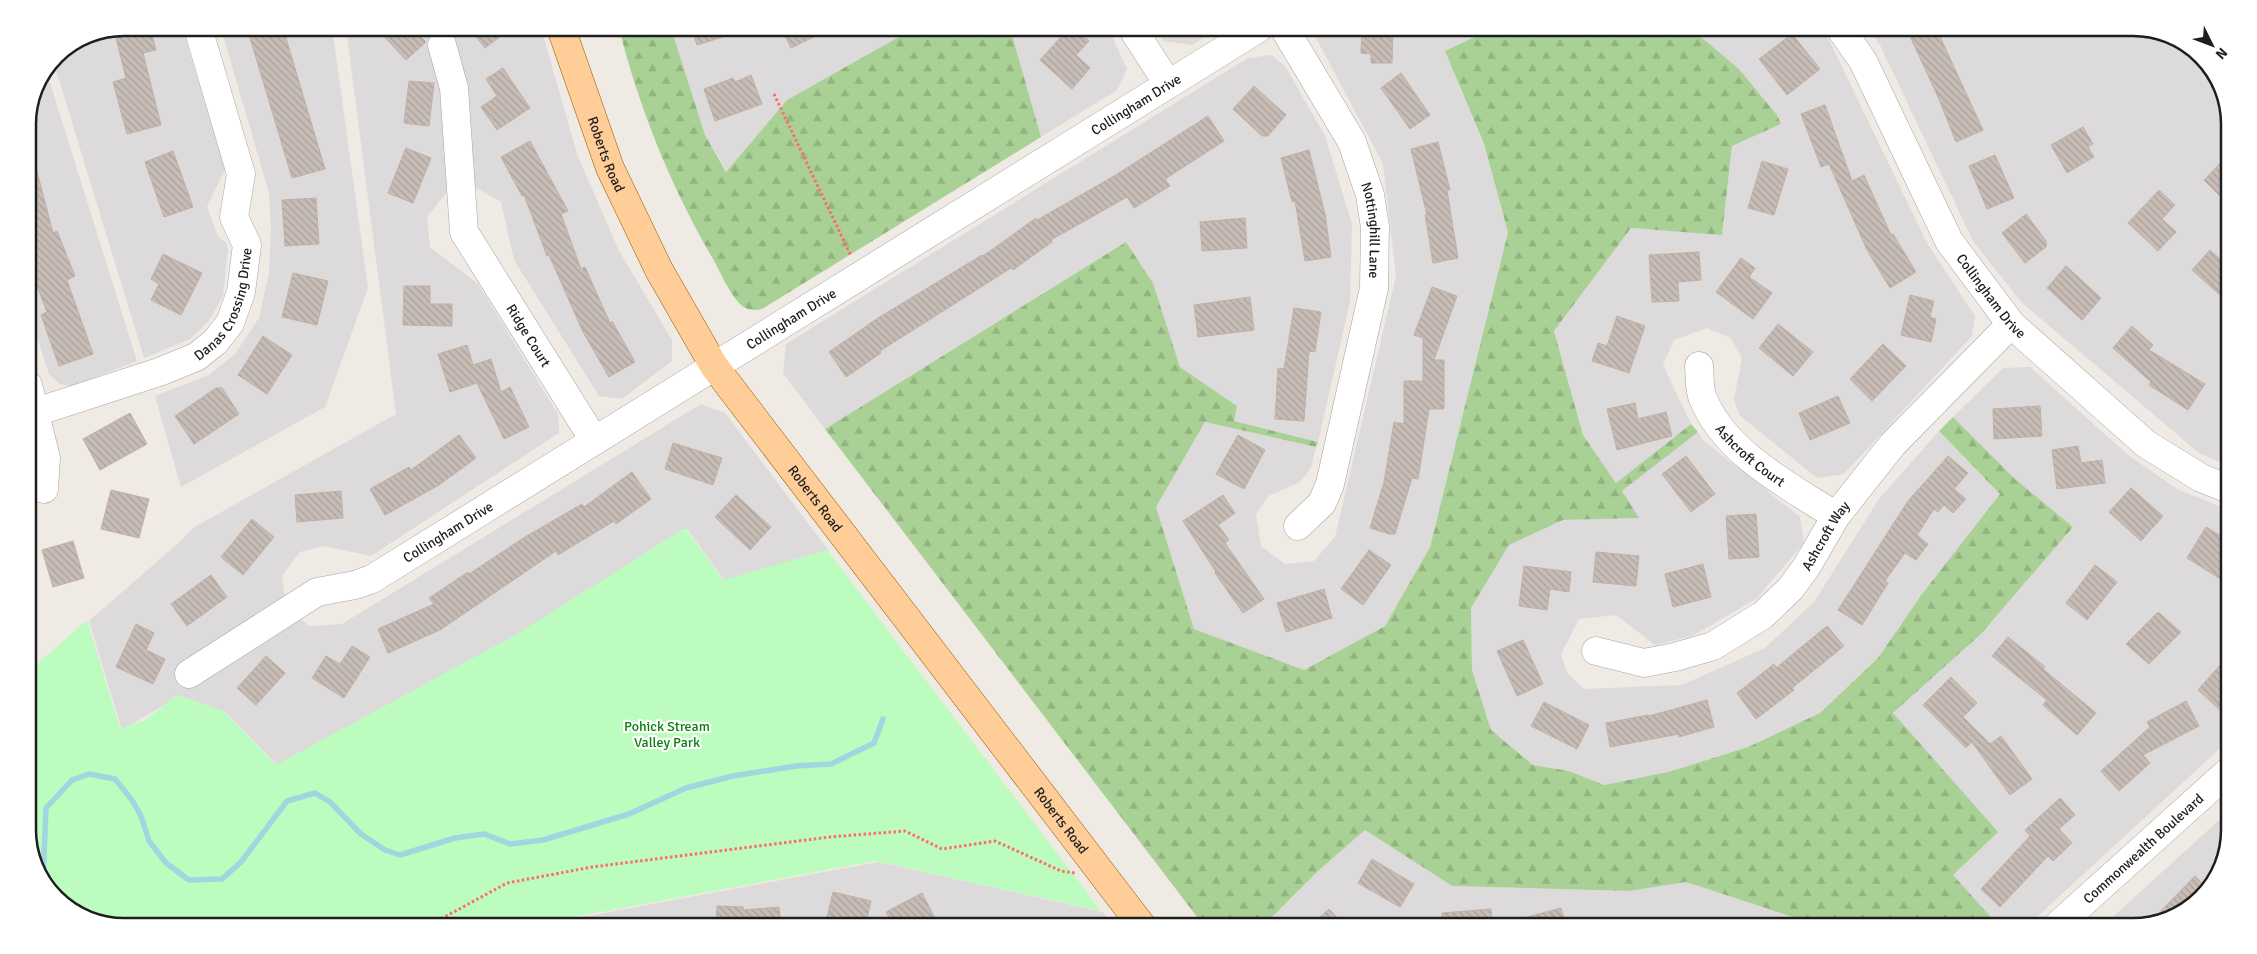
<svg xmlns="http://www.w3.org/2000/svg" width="2257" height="954" viewBox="0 0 2257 954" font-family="Signika,sans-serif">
<defs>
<pattern id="forest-firs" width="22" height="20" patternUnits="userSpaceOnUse" patternTransform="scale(1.25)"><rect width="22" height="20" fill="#aad195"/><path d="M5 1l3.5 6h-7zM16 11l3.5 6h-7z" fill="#92b380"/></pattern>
<pattern id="building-back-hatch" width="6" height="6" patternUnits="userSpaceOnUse" patternTransform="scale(1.25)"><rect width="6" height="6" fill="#c7bcb6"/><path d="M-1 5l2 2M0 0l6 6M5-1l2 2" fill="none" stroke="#aaa19c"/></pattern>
</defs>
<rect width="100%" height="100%" fill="#efeae3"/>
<path fill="#dcdadb" d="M124 28H182L225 169 207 207 218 236 226 243 228 249 223 296 208 322 190 339 144 358 53 60 56 56 88 35Z
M221 28H330L334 41 368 288 325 407 181 487 155 396 209 375 235 354 259 318 269 273 271 229 269 193Z
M346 28H541L577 154 618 249 672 340V361L622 399 599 396 514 260 501 202 475 187 445 194 427 217 430 247 478 284 558 414 559 433 371 556 324 546 300 552 282 576 286 606 309 626 342 624 701 404 725 413 829 551 725 581 687 529 519 636 278 766 225 712 179 696 122 730 89 621 183 539 193 528 396 414Z
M671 28H908L904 34 787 100 727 172 705 135Z
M1010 28H1108L1127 69 1117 90 1041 137Z
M1157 28H1219L1192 45 1163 41Z
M1317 28H1493L1445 51 1484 145 1508 231 1430 547 1385 626 1304 670 1194 629 1156 507 1205 422 1316 447 1311 468 1300 482 1268 496 1256 515 1261 546 1285 564 1314 561 1335 537 1396 276 1383 164 1316 38Z
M1687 28H1817L1829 40 1927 243 1975 316 1972 336 1844 474 1817 478 1739 415 1734 399 1742 358 1731 338 1707 328 1674 340 1663 365 1691 424 1616 483 1583 435 1554 331 1631 228 1722 234 1732 146 1781 124 1777 115 1739 69 1694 31Z
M1868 28H2133L2169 35 2213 70 2229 118V466L2199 453 2021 302 1973 241 1880 45Z
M1271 55 1285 66 1325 136 1352 224 1350 302 1318 442 1234 421 1237 406 1180 367 1153 283 1126 242 825 429 783 373 786 344 1248 58Z
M46 70 137 361 72 386 60 384 49 374 28 310V118L37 82Z
M2030 367 2128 455 2177 489 2229 510V740L2027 926H1999L1952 875 1893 713 1981 634 2073 527 2015 479 1953 417 2003 368Z
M1939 431 2000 494 1922 594 1878 658 1820 713 1748 747 1672 771 1604 785 1569 771 1533 765 1491 730 1472 670 1471 608 1509 545 1563 520 1638 518 1622 491 1698 432 1704 441 1800 517 1804 543 1756 599 1692 636 1655 645 1616 615 1579 619 1561 654 1567 673 1584 689 1682 685 1765 648 1814 602 1879 499Z
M2229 811V830L2222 866 2187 910 2133 926H2103Z
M1365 830 1452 886 1629 891 1686 882 1808 922 1840 923 1843 926H1263L1317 872Z
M878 862 1103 912 1114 926H506L539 918 561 921Z"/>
<path fill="url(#forest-firs)" d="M619 28H671L705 135 726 172 787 100 904 34 908 28H1010L1041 137 762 309C754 311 746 310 740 304 729 293 721 273 713 259 671 187 639 108 619 28Z
M1493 28H1687L1694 31 1739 69 1777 115 1781 124 1732 146 1722 235 1631 228 1554 331 1583 435 1616 483 1691 424 1698 432 1622 491 1639 518 1563 520 1509 545 1471 608 1472 670 1491 730 1533 765 1569 771 1604 785 1672 771 1748 747 1820 713 1878 658 1922 594 2000 494 1939 431 1953 417 2015 479 2073 527 1981 634 1893 713 1998 832 1953 875 1999 926H1843L1840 923 1808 922 1686 882 1629 891 1452 886 1365 830 1317 872 1263 926H1204L825 429 1126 242 1153 283 1180 367 1237 406 1234 421 1318 442 1316 447 1205 422 1156 507 1194 629 1304 670 1385 626 1430 547 1508 232 1484 144 1445 51Z"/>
<path fill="#bdfcbf" d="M685 528 723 580 827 550 1101 911 875 861 558 920 537 917 499 926H124L88 919 47 888 28 836V672L87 620 120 728 144 721 177 695 223 711 276 765 517 634Z"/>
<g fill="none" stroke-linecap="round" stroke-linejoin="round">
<path stroke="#a1d5df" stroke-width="5.5" d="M43 878 46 808 72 780 89 774 115 779 132 800 141 816 149 841 166 863 189 880 222 879 241 862 287 801 315 793 330 802 361 834 385 850 400 855 455 838 484 834 510 844 543 840 629 814 686 788 733 776 796 766 831 764 874 743 883 719"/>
</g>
<path fill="url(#building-back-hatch)" stroke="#c2b0a4" d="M124 28H150L156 50 143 53 161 125 127 134 113 82 126 78 114 30Z
M247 28H283L325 169 292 178Z
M376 28H412L426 42 406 60Z
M469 28H511L485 48Z
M691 28H741L742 31 697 45Z
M781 28H832L791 48Z
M1069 28H1074L1089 41 1076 55 1090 68 1072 89 1040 60Z
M1362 28H1393L1392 63H1371V54L1361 53Z
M1917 28H1936L1983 130 1956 142 1939 99 1908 32Z
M1792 34 1820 69 1787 95 1759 59Z
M503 68 530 108 497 130 481 107 497 96 486 79Z
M1401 73 1430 115 1410 129 1381 88Z
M751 75 762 104 715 121 704 89 733 78 735 82Z
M409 81 434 83 429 126 404 123Z
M1254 86 1286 115 1268 136H1262L1233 109Z
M1825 105 1852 181 1864 175 1891 235 1893 234 1916 272 1890 288 1867 250 1829 164 1821 167 1801 114Z
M1208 116 1224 141 1165 179 1170 186 1134 208 1127 197 1051 240 1052 242 1013 270 1011 268 880 351 881 353 846 377 829 352 878 318 982 255 983 256 1036 218 1037 220 1114 176Z
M2083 127 2093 144 2088 147 2094 157 2067 173 2051 145Z
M530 141 568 211 561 214 581 269 585 267 610 323 612 321 635 362 609 377 583 332 549 255 547 256 524 195 522 196 501 157Z
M1438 142 1450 190H1447L1458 258 1433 263 1425 215H1427L1411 149Z
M406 148 431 158 413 203 388 193Z
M1309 150 1325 214 1331 257 1305 261 1295 201 1292 202 1281 158Z
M173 151 193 207 164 217 145 162Z
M2229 154V205L2204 180Z
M1995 155 2014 198 1987 209 1969 166Z
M33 156 53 233 57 231 75 276 67 280 93 354 59 366 41 315 47 312 28 263V157Z
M1762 161 1788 169 1774 215 1748 208Z
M2159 190 2175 205 2162 219 2176 232 2158 251 2128 223Z
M316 198 319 244 285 246 282 200Z
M2026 214 2046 241V247L2025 263 2002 233Z
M1245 218 1247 248 1202 251 1200 222Z
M2210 250 2229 267V303L2192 270Z
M1699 252 1701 280 1678 282 1679 301 1652 302 1649 255Z
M163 254 202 273 181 315 151 300 159 284 151 279Z
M1741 258 1755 268 1749 277 1772 293 1753 319 1716 292Z
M2066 266 2101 298 2082 320 2047 288Z
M293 273 328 281 317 325 282 317Z
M404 286H430V304H452V326L403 325Z
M1432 287 1457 296 1434 360H1444V409H1429L1418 479 1412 478 1395 534H1389L1370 528 1384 482 1394 422 1404 424V381H1423V338L1414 335Z
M1910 295 1934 301 1930 317 1936 319 1931 342 1901 335Z
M1250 297 1254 330 1198 337 1194 305Z
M1294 308 1321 312 1315 352 1309 351 1304 421 1275 419 1278 368 1284 369Z
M1617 316 1645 326 1629 373 1592 361 1598 343 1607 346Z
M1778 324 1813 352 1793 376 1759 348Z
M2132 326 2153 345 2149 350 2205 384 2188 410 2149 385 2151 382 2113 348Z
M263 336 292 355 267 394 238 375Z
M1883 344 1906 366 1872 401 1850 379Z
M467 345 473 365 491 359 501 392 510 387 529 427 504 439 477 383 450 392 438 354Z
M216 388H222L239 414 194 444 175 416Z
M1838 396 1850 423 1810 440 1799 413Z
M1635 403 1638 419 1666 412 1672 436 1617 450 1607 409Z
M2040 406 2042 436 1994 439 1993 409Z
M130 413 147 444 100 470 83 439Z
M459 435 476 458 439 485 385 515 370 489 409 467 411 470Z
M1238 435 1265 450 1244 489 1216 474Z
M673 443 722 458 713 485 665 469Z
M2078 446 2081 463 2102 460 2105 483 2057 489 2052 450Z
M1686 456 1715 494 1691 512 1662 474Z
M1948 456 1968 473 1954 489 1966 499 1953 513 1944 505 1938 512 1934 509 1917 535 1928 544 1916 560 1905 553 1885 581 1888 583 1862 625 1838 610 1908 501Z
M632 472 651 499 616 524 614 521 558 555 556 551 440 630 388 653 378 629 434 604 429 598 468 572 469 574 525 537 582 504 584 507Z
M2131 488 2163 516 2141 541 2109 512Z
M111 490 149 499 139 538 101 529Z
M341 491 343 518 297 522 295 495Z
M736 495 771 527 750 550 715 517Z
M1223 495 1235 513 1218 525 1229 540 1225 543 1264 599 1243 613 1215 573 1216 572 1183 521Z
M1756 514 1759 557 1729 559 1726 516Z
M252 519 274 537 243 575 221 557Z
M2206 527 2229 541V569L2222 580 2187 558Z
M73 541 84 578 53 587 42 550Z
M1369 550 1391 565 1363 605 1341 589Z
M1596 552 1639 556 1636 586 1593 582Z
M1703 564 1711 597 1673 607 1665 574Z
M2095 565 2117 582 2087 620 2066 603Z
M1524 566 1571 572 1569 592 1550 589 1547 610 1519 606Z
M211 575 227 597 187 626 171 604Z
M1324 589 1332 618 1286 632 1277 603Z
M2158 612 2181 632 2149 664 2126 644Z
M136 624 154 633 146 650 165 659 153 684 116 667Z
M1827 626 1844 646 1792 688 1794 690 1756 719 1737 693 1774 664 1776 668Z
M2008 637 2045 667 2043 669 2096 713 2077 735 2043 705 2047 700 1992 656Z
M1523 640 1543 684 1517 696 1497 651Z
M352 646 370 657 344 698 312 678 326 656 340 664Z
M2229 655V699L2220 710 2198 690Z
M266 656 285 673 256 705 237 688Z
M1951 677 1977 703 1963 717 1990 744 2001 736 2032 779 2010 795 1972 742 1966 748 1923 705Z
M1707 700 1714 727 1679 737V734L1610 747 1606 723 1648 715 1649 716Z
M2186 701 2199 726 2143 755 2150 763 2119 791 2101 771 2150 727 2147 722Z
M1544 702 1589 725 1577 749 1531 726Z
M2060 798 2075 815 2059 829 2072 843 2053 861 2048 856 2000 907 1981 889 2030 836 2025 830Z
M1372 859 1414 884 1400 907 1358 883Z
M2195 876 2206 887 2187 910 2151 921Z
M833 892 871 901 865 926 848 923V926H825Z
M922 893 939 926H894L886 912Z
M717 906 743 907V910L779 907 781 926H716Z
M1561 908 1566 926H1510L1509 922Z
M1329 909 1345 926H1310Z
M1491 909 1492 926H1442V913Z"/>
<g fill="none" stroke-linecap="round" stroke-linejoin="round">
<g stroke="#a5a5a5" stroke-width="29">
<g id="minor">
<path d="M1132 28 1168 84"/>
<path id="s1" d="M1284 28 1352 142 1370 195 1375 227 1374 288 1330 484 1322 503 1298 526"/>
<path id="s2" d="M1840 28 1863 61 1949 241 2011 324 2146 444 2201 478 2229 489"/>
<path id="s3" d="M442 45 454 88 464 232 594 440"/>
<path id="s4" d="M1699 366C1700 376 1699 386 1702 396 1723 452 1789 486 1836 516"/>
<path d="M28 385 46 458 44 489"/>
<path id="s5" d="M36 412 159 372 196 357 215 342 230 323 241 292 247 245 234 217 241 174 198 28"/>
<path id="s6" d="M1596 651 1644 663 1675 657 1713 646 1763 615 1791 588 1807 566 1836 516 1892 445 2011 324"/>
<path id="s7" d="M189 674 317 592 355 585 372 579 1259 28"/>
<path id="s8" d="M2057 926 2229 771"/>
</g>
</g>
<g stroke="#975d00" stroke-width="29">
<g id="major">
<path id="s9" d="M561 28 610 168 659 270 714 366 1142 926"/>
</g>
</g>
<path stroke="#ff6c64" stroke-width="3" stroke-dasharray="2.5 2.5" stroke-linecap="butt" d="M774 94 851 256
M428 926 507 883 592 867 830 837 905 831 942 849 995 841 1061 871 1075 873"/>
<use href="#minor" stroke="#fff" stroke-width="28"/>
<use href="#major" stroke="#ffcd98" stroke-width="28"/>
</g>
<g text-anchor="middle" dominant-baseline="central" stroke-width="4.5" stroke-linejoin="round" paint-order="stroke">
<g font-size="14" fill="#1e1e1e" stroke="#fff">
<text stroke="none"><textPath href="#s7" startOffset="1108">Collingham Drive</textPath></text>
<text stroke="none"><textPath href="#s9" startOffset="134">Roberts Road</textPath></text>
<text stroke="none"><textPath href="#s1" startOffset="224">Nottinghill Lane</textPath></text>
<text stroke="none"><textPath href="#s2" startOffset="309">Collingham Drive</textPath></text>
<text stroke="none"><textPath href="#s5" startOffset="232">Danas Crossing Drive</textPath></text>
<text stroke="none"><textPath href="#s7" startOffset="702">Collingham Drive</textPath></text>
<text stroke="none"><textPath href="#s3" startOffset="311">Ridge Court</textPath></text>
<text stroke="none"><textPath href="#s4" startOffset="108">Ashcroft Court</textPath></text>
<text stroke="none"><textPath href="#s9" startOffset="539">Roberts Road</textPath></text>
<text stroke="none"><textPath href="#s7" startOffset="298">Collingham Drive</textPath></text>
<text stroke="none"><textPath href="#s6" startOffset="281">Ashcroft Way</textPath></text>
<text stroke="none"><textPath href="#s9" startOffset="944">Roberts Road</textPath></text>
<text stroke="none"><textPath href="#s8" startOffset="116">Commonwealth Boulevard</textPath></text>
</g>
<g font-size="14" fill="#068209" stroke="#fff">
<text x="667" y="726">Pohick Stream<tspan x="667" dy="16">Valley Park</tspan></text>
</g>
</g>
<path d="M0 0H2257V954H0ZM124 36H2133A88 88 0 0 1 2221 124V830A88 88 0 0 1 2133 918H124A88 88 0 0 1 36 830V124A88 88 0 0 1 124 36Z" fill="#fff" fill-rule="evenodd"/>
<path fill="none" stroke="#1e1e1e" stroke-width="2.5" d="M124 36H2133A88 88 0 0 1 2221 124V830A88 88 0 0 1 2133 918H124A88 88 0 0 1 36 830V124A88 88 0 0 1 124 36Z"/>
<g transform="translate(2212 45) rotate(132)" stroke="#ffffff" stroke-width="4" paint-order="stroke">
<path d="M0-4L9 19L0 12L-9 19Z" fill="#1e1e1e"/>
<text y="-8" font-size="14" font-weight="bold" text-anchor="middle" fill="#1e1e1e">N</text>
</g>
</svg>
